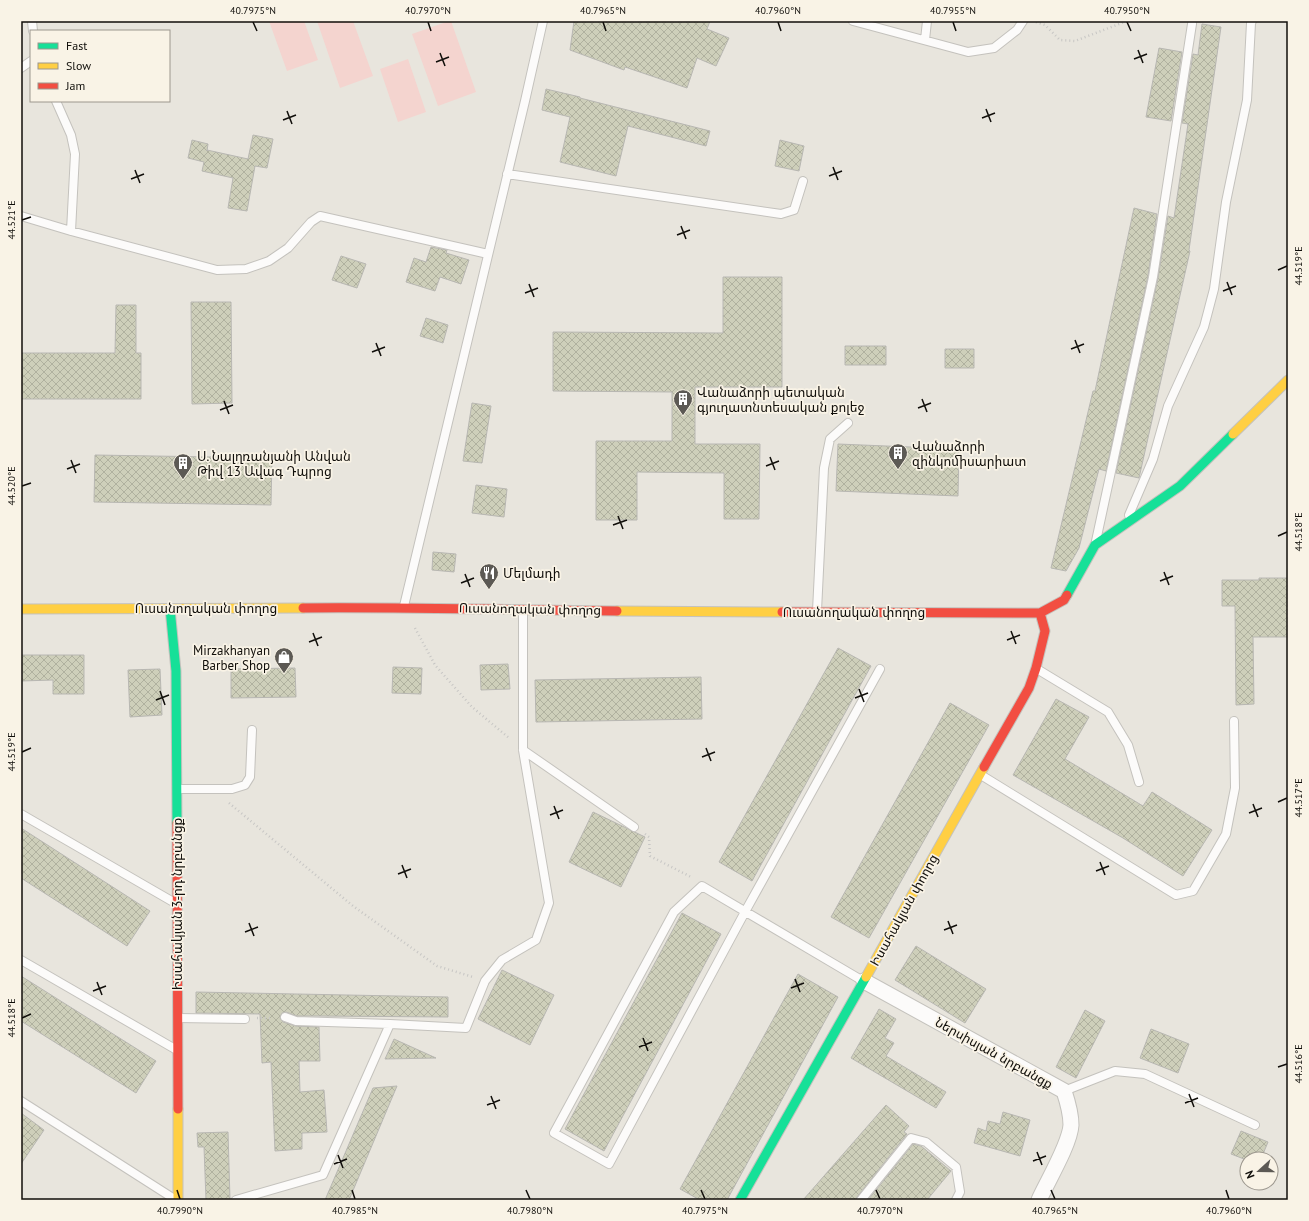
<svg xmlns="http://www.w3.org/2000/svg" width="1309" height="1221" viewBox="0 0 1309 1221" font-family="'PT Sans','Noto Sans Armenian',sans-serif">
<defs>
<pattern id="building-cross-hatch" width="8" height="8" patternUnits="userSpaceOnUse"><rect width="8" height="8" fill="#cecfba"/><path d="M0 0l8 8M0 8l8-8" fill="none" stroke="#b0b19f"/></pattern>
</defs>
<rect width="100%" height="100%" fill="#e8e5dd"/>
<path fill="#f4d4cf" d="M269 21H304L318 60 287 71Z
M317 21H353L373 76 340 88Z
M449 21H451L476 92 438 106 412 34Z
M408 59 426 112 398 122 380 69Z"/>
<path fill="url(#building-cross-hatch)" stroke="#b8b7b2" d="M574 21H710L707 29 729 38 716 66 697 58 687 88 625 67 624 70 570 50Z
M1202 24 1221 27 1189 250 1190 251 1139 478 1116 473 1158 278 1168 216 1174 218 1188 124 1182 123 1193 54 1198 55Z
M1159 48 1182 52 1171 121 1146 117Z
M546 89 580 97V98L710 131 706 146 628 126 616 176 560 162 570 117 542 110Z
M253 135 273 139 267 168 255 166 247 211 228 208 233 178 202 171 204 162 188 158 192 140 208 144 207 151V150L248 159Z
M780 140 804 146 799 171 775 166Z
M1134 208 1157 214 1148 276 1106 471 1099 469 1079 548 1066 571 1051 568 1093 391H1095Z
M431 247 447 250 446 253 469 260 461 284 440 277 435 291 406 282 414 258 426 262Z
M341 256 366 264 357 288 332 280Z
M723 277H782V387H695V444H760L759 519H724V473L637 472V520H596V441H672V392L553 391V332L723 333Z
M191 302H231L232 403 192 404Z
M116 305H136V353H141V399H21V353H115Z
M426 318 448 325 443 343 420 336Z
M845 346H886V365H845Z
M945 349H974V368H945Z
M472 403 491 406 482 463 463 461Z
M838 444 959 449 958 496 836 491Z
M95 455 272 458 271 505 94 502Z
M476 485 507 489 504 517 472 513Z
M433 552 456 554 454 572 432 570Z
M1259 578H1288V637H1253L1254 704 1236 705 1235 606H1222V580H1259Z
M838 648 871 666 752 881 719 862Z
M21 655H84V694H53V680L21 681Z
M508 664 510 689 481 690 480 665Z
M393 667 422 668 421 694 392 693Z
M295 668 296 697 231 698V669Z
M160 669 162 715 130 717 128 670Z
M701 677 702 719 536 722 535 680Z
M1056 699 1089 717 1065 759 1143 806 1152 792 1212 830 1183 876 1123 838 1013 775Z
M950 703 989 725 869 938 831 917Z
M593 812 645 837 621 887 569 862Z
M21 828 150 911 127 946 21 878Z
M682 913 721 934 604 1151 565 1129Z
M916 946 986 989 965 1023 895 980Z
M502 970 554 995 530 1045 478 1019Z
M798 974 838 997 727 1200H700L680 1189Z
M21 976 156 1061 136 1093 21 1021Z
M196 992 448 997V1017L318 1016H297L286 1012 282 1013 280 1018 283 1022 296 1026 319 1027 320 1061H299L300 1092 324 1090 327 1132 302 1133V1149L275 1151 271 1062 262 1063 260 1014 196 1013Z
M879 1009 896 1019 885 1038 894 1043 886 1056 946 1092 936 1108 851 1058Z
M1085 1010 1105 1021 1076 1078 1056 1067Z
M1151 1029 1189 1044 1178 1073 1140 1058Z
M394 1039 436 1058 385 1059Z
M397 1086 349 1200H325L373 1088Z
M886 1105 909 1126 904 1132 907 1134 857 1197 856 1200H803Z
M1003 1112 1030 1120 1020 1156 974 1143 978 1128 986 1131 988 1121 1000 1124Z
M21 1113 44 1130 21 1164Z
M1241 1131 1268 1142 1261 1159H1244L1231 1154Z
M228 1132 230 1200H206L204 1147H198L197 1133Z
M913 1144 921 1146 951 1171 927 1200H868Z"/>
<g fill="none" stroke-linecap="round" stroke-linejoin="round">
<g stroke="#c4c2bd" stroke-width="10">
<path id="lane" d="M32 21 33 31
M853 21 968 52 994 48 1017 30 1023 21
M925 40 927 21
M21 68 31 61
M56 101 71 135 75 154 71 231
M507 174 781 214 794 210 803 181
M21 216 71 231 217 270 246 269 269 261 288 248 311 222 320 216 488 254
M1129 515 1153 459 1168 406 1204 327 1214 289 1226 202 1247 100 1251 23 1252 21
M1096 541 1153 277 1192 24
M404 606 525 101 543 21
M817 611 824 468 830 439 848 423
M1037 669 1108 712 1128 745 1139 782
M523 750 634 827
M981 775 1176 895 1193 891 1226 834 1235 788 1234 721
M177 789H232L245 785 250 777 252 730
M21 814 175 903
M21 960 175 1049
M863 981 702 886 674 912 554 1133 609 1164 746 910 880 669
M285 1017 296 1021 390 1024
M178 1018 245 1019
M1064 1091 1115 1071 1145 1074 1255 1125
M21 1101 176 1200
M236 1200 323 1175 390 1024 466 1028 485 981 502 960 536 940 549 903 523 750V611
M861 1200 911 1138 926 1142 956 1167 960 1192 956 1200"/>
</g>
<g stroke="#c4c2bd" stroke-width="17">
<path id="street" d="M864 981 1064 1091C1068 1103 1071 1113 1071 1125 1070 1144 1047 1182 1039 1200"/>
</g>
<g stroke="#c4c2bd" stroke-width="11">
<path id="fast" d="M1067 595 1095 545 1180 486 1233 434
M170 608 176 671 177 823
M740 1200 866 977"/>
</g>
<g stroke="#c4c2bd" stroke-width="11">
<path id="slow" d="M1233 434 1288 380
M21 609 303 608
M617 611 782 612
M866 977 984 767
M178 1109V1200"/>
</g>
<g stroke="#c4c2bd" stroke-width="11">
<path id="jam" d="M303 608C408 607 512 610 617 611
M782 612 1040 613 1064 600 1067 595
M984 767 1029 688 1036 668 1045 631 1040 613
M177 823 178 1109"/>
</g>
<path stroke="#c7c6c4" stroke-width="2.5" stroke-dasharray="1 3" stroke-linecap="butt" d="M1036 22 1045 25 1060 40 1075 41 1127 21
M415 628 435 665 472 707 509 738
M229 803 353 906 437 966 473 977
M645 834 649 837 650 856 691 877
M257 1018H272"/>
<use href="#lane" stroke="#fcfbfa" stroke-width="8"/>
<use href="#street" stroke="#fcfbfa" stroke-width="15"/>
<use href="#fast" stroke="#16e098" stroke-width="9"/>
<use href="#slow" stroke="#ffcf43" stroke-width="9"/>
<use href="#jam" stroke="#f24e42" stroke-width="9"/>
</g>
<path fill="none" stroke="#100e0a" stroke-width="1.5" d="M253 22 257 31M428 22 431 31M603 22 606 31M778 22 781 31M953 22 956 31M1127 22 1131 31M1138 50 1143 63M440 53 445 66M1134 59 1147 54M436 62 449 57M986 109 991 122M287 111 292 124M982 118 995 113M283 120 296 115M833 167 838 180M135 170 140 183M829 176 842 171M131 179 144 174M22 220 31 217M681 226 686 239M677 235 690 230M1278 270 1287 266M1227 282 1232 295M529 284 534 297M1223 291 1236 286M525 293 538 288M1075 340 1080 353M376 343 381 356M1071 349 1084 344M372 352 385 347M922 399 927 412M224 401 229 414M918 408 931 403M220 410 233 405M770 457 775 470M71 460 76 473M766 466 779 461M67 469 80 464M22 486 31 483M618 516 623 529M613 525 627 520M1278 536 1287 532M1164 572 1169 585M465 574 470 587M1160 581 1173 576M461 583 474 578M1011 631 1016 644M313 633 318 646M1007 640 1020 635M309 642 322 637M859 689 864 702M160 691 165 705M855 698 868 693M156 700 169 695M706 748 711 761M22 752 31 748M702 757 715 752M1278 802 1287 798M1253 804 1258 817M554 806 559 819M1249 813 1262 808M550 815 563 810M1100 862 1105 875M402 865 407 878M1096 871 1109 866M398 874 411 869M948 921 953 934M249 923 254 936M944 930 957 925M245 932 258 927M795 979 800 992M97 982 102 995M791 988 804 983M93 991 106 986M22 1018 31 1014M643 1038 648 1051M639 1047 652 1042M1278 1067 1287 1064M1189 1094 1194 1107M491 1096 496 1109M1185 1103 1198 1098M487 1105 500 1100M1037 1152 1042 1165M338 1155 343 1168M1033 1161 1046 1156M334 1164 347 1159M177 1190 180 1199M352 1190 355 1199M526 1190 530 1199M701 1190 705 1199M876 1190 880 1199M1051 1190 1055 1199M1226 1190 1229 1199"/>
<defs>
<g id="building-pin" transform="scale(1)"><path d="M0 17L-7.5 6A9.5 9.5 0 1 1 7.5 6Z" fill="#5c5954" stroke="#f9f3e6"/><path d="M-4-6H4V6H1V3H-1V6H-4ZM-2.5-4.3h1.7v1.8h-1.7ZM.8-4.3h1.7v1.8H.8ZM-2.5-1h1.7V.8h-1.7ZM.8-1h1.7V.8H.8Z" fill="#fff"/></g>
<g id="restaurant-pin" transform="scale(1)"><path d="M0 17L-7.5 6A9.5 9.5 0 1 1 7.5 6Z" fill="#5c5954" stroke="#f9f3e6"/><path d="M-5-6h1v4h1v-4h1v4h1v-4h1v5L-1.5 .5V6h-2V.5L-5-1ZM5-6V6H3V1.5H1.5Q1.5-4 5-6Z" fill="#fff"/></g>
<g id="shop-pin" transform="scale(1)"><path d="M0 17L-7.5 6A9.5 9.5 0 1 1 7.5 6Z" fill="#5c5954" stroke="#f9f3e6"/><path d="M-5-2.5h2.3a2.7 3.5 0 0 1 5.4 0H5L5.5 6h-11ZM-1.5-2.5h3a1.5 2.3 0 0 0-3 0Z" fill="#fff"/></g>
</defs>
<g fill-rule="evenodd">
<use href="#building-pin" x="683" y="399"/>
<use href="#building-pin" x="898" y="453"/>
<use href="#building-pin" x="183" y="463"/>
<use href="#restaurant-pin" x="489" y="573"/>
<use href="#shop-pin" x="284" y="657"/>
</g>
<g text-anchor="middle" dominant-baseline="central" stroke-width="3.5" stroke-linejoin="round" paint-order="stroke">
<g font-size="13" fill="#100e0a" stroke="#f9f3e6" text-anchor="start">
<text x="697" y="392">Վանաձորի պետական<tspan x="697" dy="15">գյուղատնտեսական քոլեջ</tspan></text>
<text x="912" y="446">Վանաձորի<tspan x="912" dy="15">զինկոմիսարիատ</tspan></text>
<text x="197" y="456">Ս. Նալղռանյանի Անվան<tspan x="197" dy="15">Թիվ 13 Ավագ Դպրոց</tspan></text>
<text x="503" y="573">Մելմադի</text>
<text x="270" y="650" text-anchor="end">Mirzakhanyan<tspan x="270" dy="15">Barber Shop</tspan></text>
</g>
<g font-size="13" fill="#100e0a" stroke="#f9f3e6">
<text x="206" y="608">Ուսանողական փողոց</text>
<text transform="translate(530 609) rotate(1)">Ուսանողական փողոց</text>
<text x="854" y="612">Ուսանողական փողոց</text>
<text transform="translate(177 904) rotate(-90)">Իսահակյան 3-րդ նրբանցք</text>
<text transform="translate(904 910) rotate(-61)">Իսահակյան փողոց</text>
<text transform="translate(994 1053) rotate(29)">Ներսիսյան նրբանցք</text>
</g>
</g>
<rect width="1309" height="1221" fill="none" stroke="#f9f3e6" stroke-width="44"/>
<rect x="30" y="30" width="140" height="72" fill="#f9f3e6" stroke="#9c978e"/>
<rect x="38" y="43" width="20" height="6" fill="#16e098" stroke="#9c978e"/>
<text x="66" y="50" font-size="12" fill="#100e0a">Fast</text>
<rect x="38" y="63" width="20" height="6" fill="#ffcf43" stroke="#9c978e"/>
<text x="66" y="70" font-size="12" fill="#100e0a">Slow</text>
<rect x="38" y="83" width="20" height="6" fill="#f24e42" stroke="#9c978e"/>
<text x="66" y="90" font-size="12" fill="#100e0a">Jam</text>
<g transform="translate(1259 1171) rotate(249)"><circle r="19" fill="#f9f3e6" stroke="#9c978e"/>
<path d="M0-3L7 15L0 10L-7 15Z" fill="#5c5954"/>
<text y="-6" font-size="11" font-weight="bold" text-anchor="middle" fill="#100e0a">N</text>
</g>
<rect x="22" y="22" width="1265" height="1177" fill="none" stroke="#100e0a" stroke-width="1.5"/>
<g font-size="10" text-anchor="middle" fill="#100e0a">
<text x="253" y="14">40.7975°N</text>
<text x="428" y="14">40.7970°N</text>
<text x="603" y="14">40.7965°N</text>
<text x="778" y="14">40.7960°N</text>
<text x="953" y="14">40.7955°N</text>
<text x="1127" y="14">40.7950°N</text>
<text transform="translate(11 220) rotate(-90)" y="4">44.521°E</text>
<text transform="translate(1298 266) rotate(-90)" y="4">44.519°E</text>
<text transform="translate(11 486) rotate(-90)" y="4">44.520°E</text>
<text transform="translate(1298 532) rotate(-90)" y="4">44.518°E</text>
<text transform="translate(11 752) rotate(-90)" y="4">44.519°E</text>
<text transform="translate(1298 798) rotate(-90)" y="4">44.517°E</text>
<text transform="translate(11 1018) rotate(-90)" y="4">44.518°E</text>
<text transform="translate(1298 1064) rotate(-90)" y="4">44.516°E</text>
<text x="180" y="1214">40.7990°N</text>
<text x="355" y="1214">40.7985°N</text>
<text x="530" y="1214">40.7980°N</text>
<text x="705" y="1214">40.7975°N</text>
<text x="880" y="1214">40.7970°N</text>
<text x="1055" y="1214">40.7965°N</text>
<text x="1229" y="1214">40.7960°N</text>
</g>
</svg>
